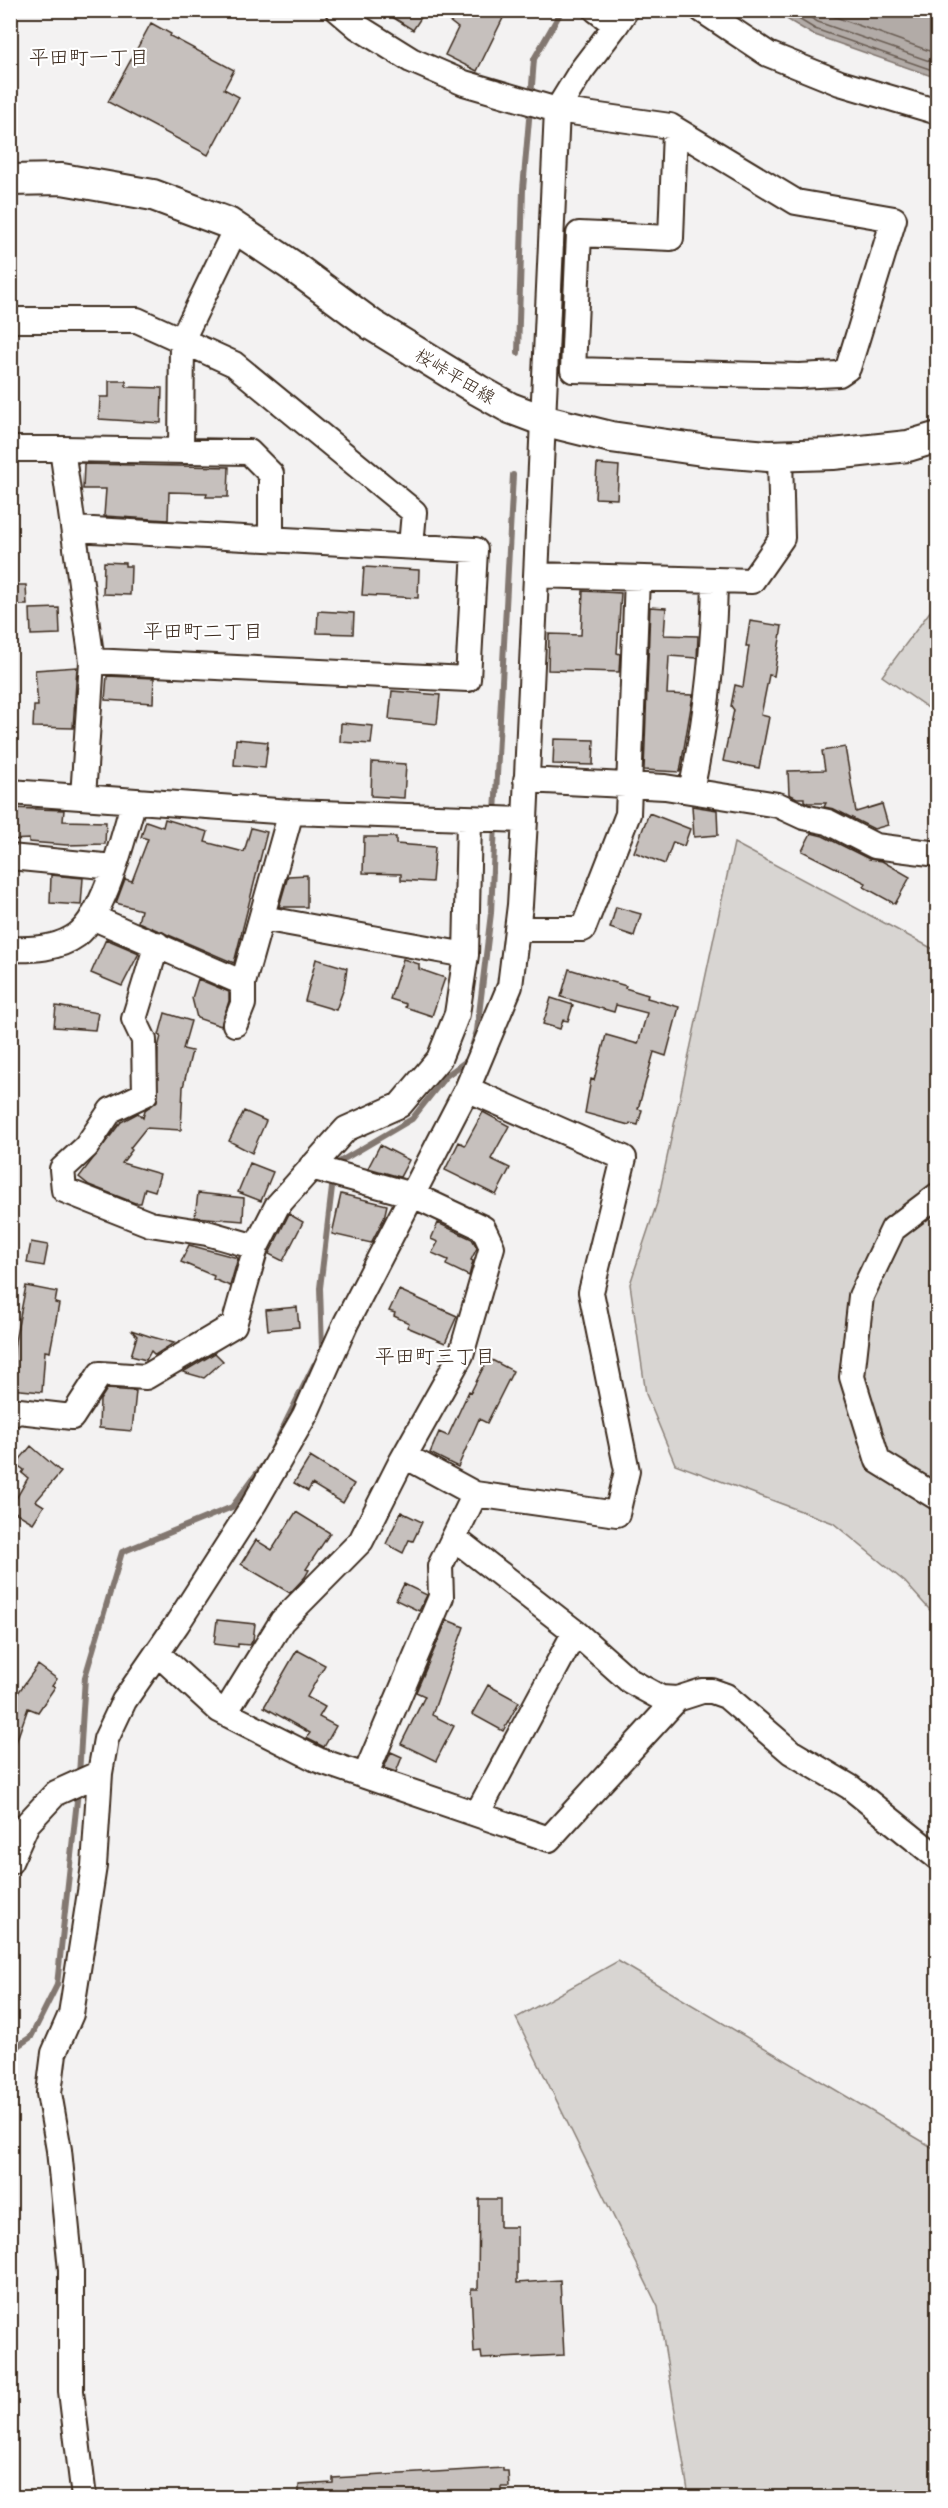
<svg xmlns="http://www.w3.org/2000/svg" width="948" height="2508" viewBox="0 0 948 2508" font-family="'Playpen Sans','Klee One',sans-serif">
<rect width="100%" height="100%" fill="#f3f2f2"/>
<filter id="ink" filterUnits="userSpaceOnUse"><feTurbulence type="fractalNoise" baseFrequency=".0167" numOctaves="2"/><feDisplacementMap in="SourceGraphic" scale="12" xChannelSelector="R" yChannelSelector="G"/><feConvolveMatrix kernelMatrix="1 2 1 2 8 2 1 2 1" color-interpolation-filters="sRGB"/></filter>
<g filter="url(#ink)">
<path fill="#d8d5d2" stroke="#8a8078" stroke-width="1.5" d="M937 602V714L882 676Z
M734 843 937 951V1618L905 1582 833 1523 675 1464 646 1394 630 1284 658 1200Z
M618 1961 937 2150V2497H689L658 2307 516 2018Z"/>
<path fill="#b2aba7" stroke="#827770" stroke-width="1.5" d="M773 11H937V78L812 34Z"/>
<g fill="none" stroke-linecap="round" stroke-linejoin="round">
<path stroke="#6b5e55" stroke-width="1.5" d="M784 10 815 29 938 72
M798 10 818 22 938 64
M816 10 938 54"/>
<path stroke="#827770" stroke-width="6" d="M531 98 534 59 562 10
M518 353 523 189 530 108
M495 813 513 475
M334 1165 412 1119 446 1076 468 1060 477 1031 491 913 495 823
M320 1353 322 1349 320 1288 333 1179
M272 1450 314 1365
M79 1775 85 1677 122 1552 232 1507 266 1461
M10 2051 31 2037 57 1985 78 1791"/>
</g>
<path fill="#c6c0bd" stroke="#3b2a1e" stroke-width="1.5" d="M381 10H426L413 30Z
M435 10H507L477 71 445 55 458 28Z
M151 23 171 34 170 36 234 70 224 89 239 97 208 155 108 102Z
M109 381H126V387L162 388 161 423 99 419 100 397H109Z
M84 464 229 467 228 497H206L207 493 169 492 168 520 104 516 106 489H83Z
M597 464 619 466 617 499 595 498Z
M104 562 125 563V566H131L130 595 103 594Z
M364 567 419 570 418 598 362 595Z
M10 585H26L27 605H11Z
M583 591 621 593 617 653 620 654 619 672 548 670 549 634 581 635Z
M650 607 666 608 664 635 698 636 697 658 669 656 667 694 693 695 680 772 644 770Z
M59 608 60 634 31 635 30 609Z
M318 611 354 613 353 634 317 633Z
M750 621 782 626 774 676 769 675 761 715 769 717 759 768 723 761 734 710 731 706 735 685 743 687 749 646H746Z
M77 667 73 728 33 727 34 706H38L35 670Z
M107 676 154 678 153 703 105 700Z
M392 691 440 695 437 724 389 719Z
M341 723 373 726 371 744 340 742Z
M236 739 268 742 265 768 234 765Z
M554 739 594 740 593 765 553 764Z
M845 747 856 812 882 804 888 825 874 829 834 809 824 807 826 803H808L804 801V798H797L789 794 788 771 825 770 822 751Z
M372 762 406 764 404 798 371 796Z
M692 806 717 810 718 835 694 837Z
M10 808 64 810 63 821 106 822 105 844 67 845 29 842V839L10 840Z
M649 813 690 829 684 846 673 842 665 864 634 852Z
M165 819 208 832 205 842 244 852 251 828 267 832 234 963 138 922 141 910 116 903 125 879 132 881 148 839 141 837 146 821 163 827Z
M811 833 823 836 869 859 882 861 910 877 895 904 864 887 866 883 802 851Z
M364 837H396V844L435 847 432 882 401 880V874L363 873Z
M51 875 83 878 81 905 50 903Z
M307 875V907H279L288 876Z
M616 907 641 914 634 936 610 928Z
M106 939 139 953 122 986 91 973Z
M316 959 347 968 344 988 336 1010 305 1001Z
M403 959 419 964V969L445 978 432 1016 405 1007 406 1004 390 999Z
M569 969 626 986 625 988 648 995 647 998 679 1007 666 1056 654 1052 638 1109 642 1110 638 1125 630 1123 629 1125 585 1113 591 1079 594 1080 606 1035 638 1044 647 1013 616 1005 614 1012 561 997Z
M198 979 229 992V1001L221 1026 197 1018 192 998Z
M551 998 573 1005 568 1021 563 1020 560 1029 543 1024Z
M56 1006 98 1013 95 1030 54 1027Z
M165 1013 191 1021 183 1049 192 1051 183 1087 181 1130 146 1128 130 1148 132 1150 122 1163 160 1174 155 1191 145 1188 141 1203H135L89 1185 79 1177 121 1122 138 1113 143 1118 145 1110 157 1101 158 1048 161 1036 159 1035Z
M244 1111 266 1121 252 1153 229 1141Z
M483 1112 509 1126 491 1159 510 1168 496 1195 445 1170 459 1142 465 1145Z
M380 1145 409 1160 400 1177 368 1168Z
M250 1163 273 1172 261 1201 238 1192Z
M198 1193 244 1198 243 1221 195 1217Z
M341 1194 387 1205 384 1218 371 1243 332 1234Z
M289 1214 303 1222 283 1261 269 1254Z
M438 1223 472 1239 477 1248 471 1260 473 1261 469 1276 446 1265 448 1260 432 1253 438 1242 431 1239Z
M31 1242 48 1245 44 1266 27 1263Z
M189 1245 238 1258 230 1286 213 1279 214 1276 181 1262Z
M26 1286 57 1292 55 1303 59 1304 50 1352 45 1351 42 1392 10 1389 15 1341Z
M399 1290 457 1316 445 1343 407 1327 409 1323 394 1316 395 1313 389 1311Z
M297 1307 299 1327 268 1330 266 1310Z
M131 1330 149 1336 174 1343 155 1355 151 1351 146 1360 131 1356 137 1336Z
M215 1353 223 1361 204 1378 183 1372Z
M488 1358 513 1371 487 1423 479 1419 458 1467 430 1453 439 1432 448 1436 469 1391 471 1392Z
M107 1389 136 1391 132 1431 99 1428 100 1400Z
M31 1446 61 1472 36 1501 44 1506 33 1523 10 1509 28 1478 22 1473 24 1470 16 1464Z
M310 1457 354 1484 343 1503 312 1484 308 1491 294 1483Z
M296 1512 330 1533 306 1569 309 1570 305 1577 290 1593 241 1564 256 1540 272 1550Z
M401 1512 422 1522 413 1541 409 1540 403 1553 386 1544Z
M404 1584 427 1595 419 1611 396 1600Z
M217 1620 255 1624 253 1640 250 1645 238 1644V1647L214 1644Z
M447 1620 464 1627 432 1715 454 1726 436 1761 401 1744 425 1696 416 1692Z
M297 1650 325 1665 307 1697 325 1707 319 1717 336 1726 324 1747 306 1738 310 1733 264 1707Z
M38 1665 57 1679 52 1686 55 1687 38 1712 28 1708 13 1751H10V1704Z
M488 1685 519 1702 503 1731 472 1714Z
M391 1752 402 1757 396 1772 384 1768Z
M479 2199H500V2227H517V2283L560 2280 564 2355 482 2359 481 2352 474 2353 471 2289H478Z
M503 2468V2471H508L509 2487H501V2498H299V2485L333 2483V2478Z"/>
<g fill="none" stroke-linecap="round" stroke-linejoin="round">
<g stroke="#3b2a1e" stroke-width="28">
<path id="minor" d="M338 10 358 27 411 60 464 83 557 110 670 126 796 202 894 219 848 368 839 374 799 376 573 370 579 234 671 238 675 130
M596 10 616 25 626 10
M702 10 768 54 840 83 938 112
M10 320H137L234 364 414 512 411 546
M10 449H62L92 661 83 797
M62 449 249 452 271 474V539
M181 451 182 340 236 228
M74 529 475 550 468 679 92 661
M536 575 752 581 782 538 780 456
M526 780 665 787 778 805 804 817 828 822 875 846 938 854
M691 791C706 721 714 652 715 580
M10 792 291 812 525 820
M10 857 114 867
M92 917 243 983
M262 918 466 955
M517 929H583L628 814 637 578
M157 944 134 1019 144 1040 145 1094 111 1110 86 1147 62 1169 64 1190 150 1224 207 1233 256 1247 277 1206 346 1129 400 1105 439 1059 457 1014 466 955 469 820
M10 949C32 950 58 949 77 935 106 913 123 836 134 801
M235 1024 243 1004V983L291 812
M938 1195 893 1229 861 1296 852 1377 878 1461 938 1498
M10 1415 19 1411 72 1417 100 1374 146 1377 234 1325 256 1247
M405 1456 475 1494 617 1514 627 1471 591 1292 624 1158 467 1089
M454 1538 575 1632 630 1681 661 1698 677 1699 702 1691H712L726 1696 791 1752 850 1787 938 1858
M157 1653 219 1710 318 1760 549 1839 677 1699
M225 1713 282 1621 361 1541 401 1462 461 1355 492 1247 483 1228 413 1195 311 1167
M365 1776 441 1597 440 1566 475 1494
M477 1814 575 1632
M10 1862 27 1824 56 1793 100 1773
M84 2498 71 2391V2270L59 2150 49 2093 54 2053 71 2014 82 1944 94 1866 100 1773 106 1739 124 1701 177 1624 254 1504 305 1415 346 1323 467 1089 510 986 520 905 525 820 557 110 581 71 616 25"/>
</g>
<g stroke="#3b2a1e" stroke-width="34">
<path id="major" d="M10 180 62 179 153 195 228 223 291 265 372 325 478 390 510 408 542 420 611 437 709 451 768 456 833 454 908 446 938 437"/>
</g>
<use href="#minor" stroke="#fff" stroke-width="24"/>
<use href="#major" stroke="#fff" stroke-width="30"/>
</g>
</g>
<g text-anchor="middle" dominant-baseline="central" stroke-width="4.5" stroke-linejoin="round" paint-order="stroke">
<g font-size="18" fill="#3b2a1e" stroke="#fff">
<text transform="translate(456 375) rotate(31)">桜峠平田線</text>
</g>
<g font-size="20" fill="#3b2a1e" stroke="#fff">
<text x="89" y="56">平田町一丁目</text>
<text x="203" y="630">平田町二丁目</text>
<text x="435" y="1355">平田町三丁目</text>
</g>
</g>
<rect width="948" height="2508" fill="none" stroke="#fff" stroke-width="36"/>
<rect x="18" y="18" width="912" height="2472" fill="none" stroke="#3b2a1e" stroke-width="2" filter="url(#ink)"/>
</svg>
